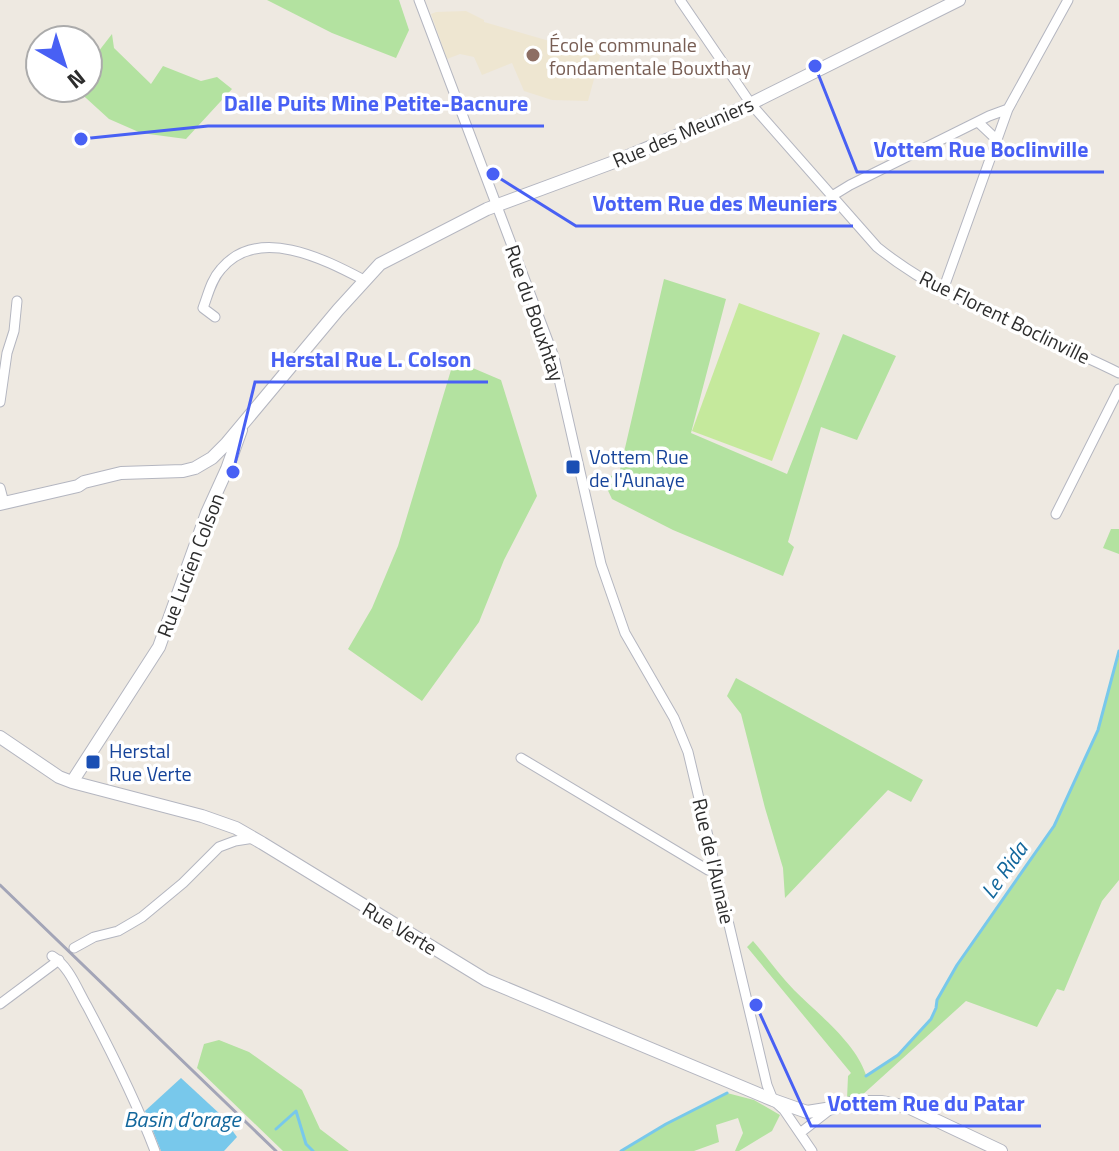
<svg xmlns="http://www.w3.org/2000/svg" width="1119" height="1151" viewBox="0 0 1119 1151" font-family="'Titillium Web',sans-serif">
<rect width="100%" height="100%" fill="#eee9e1"/>
<path fill="#eee6d1" d="M466 11 484 20V22L570 47 573 38 603 46 588 101 552 100 524 91 512 63 482 75 474 57 460 54 447 59 431 14 436 12Z"/>
<path fill="#b3e2a0" d="M267 0H399L409 30 396 58 332 33Z
M112 34 114 48 151 84 163 66 201 81 217 77 232 89 186 139 141 133 109 119 75 88H88V65Z
M664 279 726 299 691 433 787 474 843 334 896 356 857 440 821 427 788 542 794 547 783 576 673 530 612 499 602 478 619 474Z
M454 360 501 380 537 496 504 560 479 622 422 701 348 649 372 608 398 546Z
M1111 529H1119V554L1103 548Z
M1119 656V880L1102 901 1064 991 1057 989 1037 1027 966 1001 860 1097 847 1099 848 1076 851 1073 747 947 753 941C767 957 779 975 794 990 817 1013 856 1043 866 1075L898 1055 931 1019 936 1008 937 1000 957 965 1054 826 1098 730 1108 689Z
M736 678 923 780 911 802 888 790 785 898 783 868 765 808 741 714 727 696Z
M219 1040 249 1052 302 1090 320 1129 349 1151H283L197 1068 204 1044Z
M727 1093 754 1100 780 1115 772 1131 739 1151H735L743 1133 738 1118 716 1125 719 1142 694 1151H621L666 1124Z"/>
<path fill="#c5e99c" d="M739 303 820 333 772 461 692 431Z"/>
<path fill="#78c8eb" d="M181 1078 221 1115 237 1137 224 1151H161L145 1111Z"/>
<g fill="none" stroke-linecap="round" stroke-linejoin="round">
<path stroke="#78c8eb" stroke-width="3" d="M866 1076 898 1055 931 1019 936 1008 937 1000 957 965 1054 826 1098 730 1119 651
M276 1129 296 1111 306 1144 313 1151
M621 1151 666 1124 727 1093"/>
<g stroke="#b4b6c0" stroke-width="11">
<path id="street" d="M419 0 554 357 601 564 625 633 674 718 688 752 767 1085 773 1100 784 1110 812 1151
M680 0 751 104 877 247C946 303 1039 333 1119 373
M978 122 996 139
M832 196 850 185 989 116 1008 109
M943 290 1008 109 1068 0
M215 317 203 308C208 295 211 280 221 269 258 225 324 259 364 280
M0 402 7 353 14 331 17 301
M0 488 4 503
M1056 514 1119 389
M521 758 708 870 717 872
M74 948 94 937 118 931 142 917 183 883 219 847 235 841 254 838
M52 956C69 966 77 989 87 1006 112 1053 136 1101 155 1151
M0 1004 59 960
M800 1133 832 1108"/>
</g>
<g stroke="#b4b6c0" stroke-width="14">
<path id="secondary" d="M0 504 78 486 84 482 121 473 183 471 195 468 212 458 226 444 338 310 380 264 487 209 614 162 738 110 959 0
M0 737 59 777 72 782 202 816 236 828 262 843 486 980 773 1100 807 1112 832 1108 855 1102H881L908 1107 1001 1151
M72 782 159 647 207 513 227 469 241 430"/>
</g>
<use href="#street" stroke="#fff" stroke-width="9"/>
<use href="#secondary" stroke="#fff" stroke-width="12"/>
<path stroke="#a3a5b7" stroke-width="3" d="M0 885 276 1151"/>
</g>
<circle fill="#8d6e63" stroke="#fff" stroke-width="3" cx="533" cy="55" r="8"/>
<g fill="#1a4fb4" stroke="#fff" stroke-width="3">
<rect x="565" y="459" width="16" height="16" rx="4"/>
<rect x="85" y="754" width="16" height="16" rx="4"/>
</g>
<g text-anchor="middle" dominant-baseline="central" stroke-width="7" stroke-linejoin="round" paint-order="stroke">
<g font-size="20" fill="#785e54" stroke="#fff" text-anchor="start">
<text x="549" y="44">École communale<tspan x="549" dy="23">fondamentale Bouxthay</tspan></text>
</g>
<g font-size="20" fill="#2d2d2d" stroke="#fff">
<text transform="translate(683 132) rotate(-23)">Rue des Meuniers</text>
<text transform="translate(535 313) rotate(71)">Rue du Bouxhtay</text>
<text transform="translate(1005 317) rotate(26)">Rue Florent Boclinville</text>
<text transform="translate(190 565) rotate(-69)">Rue Lucien Colson</text>
<text transform="translate(714 861) rotate(77)">Rue de l'Aunaie</text>
<text transform="translate(400 928) rotate(31)">Rue Verte</text>
</g>
<g font-size="20" fill="#164399" stroke="#fff" text-anchor="start">
<text x="589" y="456">Vottem Rue<tspan x="589" dy="23">de l'Aunaye</tspan></text>
<text x="109" y="750">Herstal<tspan x="109" dy="23">Rue Verte</tspan></text>
</g>
<g font-size="22" font-style="italic" fill="#12679c" stroke="#fff">
<text transform="translate(1004 870) rotate(-55)">Le Rida</text>
<text x="182" y="1119">Basin d'orage</text>
</g>
</g>
<path fill="none" stroke="#4860f4" stroke-width="3" d="M81 139L208 126H544M815 66L857 172H1104M493 174L576 226H853M233 472L255 382H488M756 1005L811 1126H1041"/>
<g fill="#4860f4" stroke="#fff" stroke-width="3">
<circle cx="81" cy="139" r="8"/>
<circle cx="815" cy="66" r="8"/>
<circle cx="493" cy="174" r="8"/>
<circle cx="233" cy="472" r="8"/>
<circle cx="756" cy="1005" r="8"/>
</g>
<g font-size="22" text-anchor="middle" font-weight="bold" fill="#4860f4" stroke="#fff" stroke-width="7" stroke-linejoin="round" paint-order="stroke">
<text x="376" y="111">Dalle Puits Mine Petite-Bacnure</text>
<text x="981" y="157">Vottem Rue Boclinville</text>
<text x="715" y="211">Vottem Rue des Meuniers</text>
<text x="371" y="367">Herstal Rue L. Colson</text>
<text x="926" y="1111">Vottem Rue du Patar</text>
</g>
<g transform="translate(64 64) rotate(141)"><circle r="38" fill="#ffffff" stroke="#ababab" stroke-width="2"/>
<path d="M0-6L14 30L0 20L-14 30Z" fill="#4860f4"/>
<text y="-12" font-size="22" font-weight="bold" text-anchor="middle" fill="#2d2d2d">N</text>
</g>
</svg>
